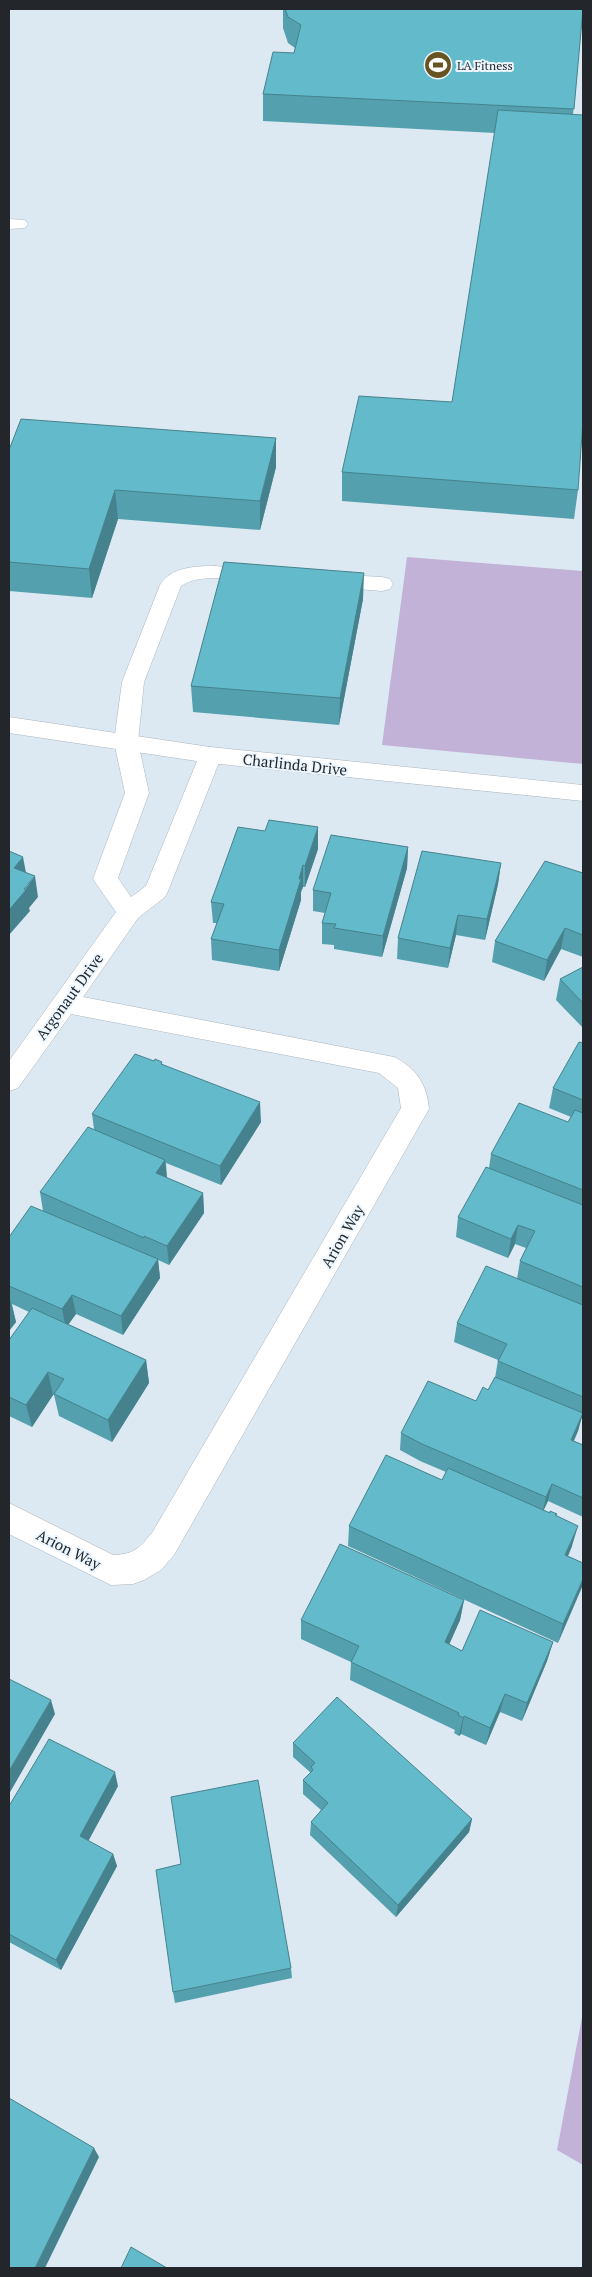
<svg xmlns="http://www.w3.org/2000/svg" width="592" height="2277" viewBox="0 0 592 2277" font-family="'PT Serif',serif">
<rect width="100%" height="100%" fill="#dde9f2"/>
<path fill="#c2b2d8" d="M407 557 583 571V764L382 745Z
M583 2012V2165L557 2150Z"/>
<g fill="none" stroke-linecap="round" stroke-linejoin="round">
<g stroke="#abb6bf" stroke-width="1">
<path id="service" d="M9 219 25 220 28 224 25 228 9 229Z
M215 566 265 571 269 576 265 581 258 582C234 580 202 572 181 586L144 682 138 742 134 747 126 750 118 747 114 742 122 682 160 585C171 567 195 566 215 566Z
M326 574 382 577 390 579 393 584 390 589 382 591 319 586 315 581 319 576Z"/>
</g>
<g stroke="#abb6bf" stroke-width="1">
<path id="minor" d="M126 734 134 737 138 742 149 793 118 878 131 897 146 886 202 749 210 747 218 749 222 755 168 891 165 897 138 918 83 997 394 1057C416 1068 427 1084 429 1109L174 1555 161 1570 144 1580 133 1584 111 1585 9 1534V1503L113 1555C135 1554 138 1549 152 1533L401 1108 398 1088 379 1073 71 1014 18 1088 9 1091V1061L116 912 93 879 125 793 114 742 118 737Z"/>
</g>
<g stroke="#abb6bf" stroke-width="1">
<path id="tertiary" d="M9 717 210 747 583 785V801L210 763 9 733Z"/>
</g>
<use href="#service" fill="#fff" fill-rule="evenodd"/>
<use href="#minor" fill="#fff" fill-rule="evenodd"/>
<use href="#tertiary" fill="#fff" fill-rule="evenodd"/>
</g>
<path fill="#55a0ae" d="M283 9H583L573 115 578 490 574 519 342 501V472L452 402 495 133 263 121V94L294 53 295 48 288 43 283 28Z
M276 438V467L260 530 118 519 92 598 9 591V450Z
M363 599 339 725 193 712 191 686Z
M408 847 407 868 382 957 334 949V945L322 944V923L325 913 313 911V890Z
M318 849 305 887H303L301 892V900L279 971 212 960 211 939 217 923H213L211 902Z
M501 863 498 884 485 940 456 935 448 968 397 959 398 938Z
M583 873V957L561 949 544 981 492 962 495 941Z
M583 967V1028L556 1000 560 979Z
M583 1043V1416H582L578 1431 574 1441 583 1445V1517L548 1501 543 1510 550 1513 557 1514 556 1516 572 1546 568 1556 583 1563 558 1643 348 1546 349 1526 442 1480 446 1472 420 1461 400 1450 401 1433 476 1401 488 1390 495 1378 498 1360 454 1342 457 1323 517 1279 520 1261 526 1248 515 1244 508 1258 456 1237 458 1217 489 1168 491 1154 568 1122 571 1117 549 1108 553 1088Z
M154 1061 162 1062V1064L261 1122 221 1185 166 1163 167 1178 203 1193 204 1213 169 1265 158 1260 160 1278 123 1335 76 1314 68 1324 146 1360 149 1383 112 1442 59 1416 54 1395H53L32 1427 9 1416V1340L29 1312 12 1304 16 1322 9 1331V1237L43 1211 40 1192 94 1129 92 1114Z
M464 1600 460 1620 449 1644 462 1651 553 1642 547 1661 522 1721 500 1712 486 1745 461 1734 459 1736 454 1733 455 1730 350 1680 351 1662 301 1639V1620Z
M293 1743 472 1819 469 1832 396 1917 310 1835 311 1822 321 1810 303 1794V1780L311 1773 293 1757Z
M118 1786 88 1841 113 1854 117 1866 61 1970 9 1942V1806Z
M291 1968 292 1978 175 2003 173 1992Z"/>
<path fill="#45828d" d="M276 438V467L260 530V501Z
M115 490 118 519 92 598 89 569Z
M364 573 363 599 339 725 340 698Z
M318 827V849L305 887V866Z
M408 847 407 868 382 957 383 936Z
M23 857 27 878 14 868Z
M501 863 498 884 485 940 487 919Z
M303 865V887L301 892V900L279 971V950Z
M35 876 38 897 29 908 30 911 9 935V910Z
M458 915 456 935 448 968 450 948Z
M565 928 561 949 544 981 547 960Z
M260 1102 261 1122 221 1185 220 1166Z
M165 1160 167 1179 156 1173Z
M203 1193 204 1213 169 1265 167 1246Z
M518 1225 515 1244 508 1258 511 1239Z
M158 1259 160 1278 123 1335 121 1316Z
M72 1295 76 1314 66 1328 62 1309Z
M10 1299 16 1322 9 1331V1301Z
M146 1360 149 1383 112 1442 108 1420Z
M48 1372 53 1395 32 1427 26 1405Z
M583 1413 578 1431 566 1457 571 1440Z
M552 1484 548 1501 542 1514 546 1497Z
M578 1526 572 1546 560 1575 565 1555Z
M583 1579V1585L558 1643 563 1624Z
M464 1600 460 1620 442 1661 445 1642Z
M553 1642 547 1661 522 1721 527 1703Z
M505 1694 500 1712 486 1745 490 1728Z
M51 1700 55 1714 9 1794V1771Z
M464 1716 461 1734 459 1736 463 1718Z
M115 1772 118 1786 84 1849 80 1836Z
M472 1819 469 1832 396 1917 398 1905Z
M113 1854 117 1866 61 1970 56 1960Z
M94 2148 99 2157 45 2268H35Z"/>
<path fill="#63baca" stroke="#45828d" d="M285 9H583L574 109 263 94 273 52 294 53 301 25 288 17Z
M498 110 583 115V421L578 490 342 472 359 396 452 402Z
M21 419 276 438 260 501 115 490 89 569 9 562V450Z
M224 562 364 573 340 698 191 686Z
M269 820 318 827 305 866 303 865 299 879H301L279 950 211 939 224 904 211 902 238 827 265 831Z
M331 835 408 847 383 936 334 928 336 924 322 923 331 893 313 890Z
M9 851 23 857 14 868 35 876 24 889 26 890 9 910Z
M422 851 501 863 487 919 458 915 450 948 398 938Z
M545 861 583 873V935L565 928 547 960 495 941Z
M583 967V1003L560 979Z
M579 1042 583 1043V1100L553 1088Z
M135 1054 154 1061 155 1059 162 1062 161 1064 260 1102 220 1166 92 1114Z
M519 1103 568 1122 575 1110 583 1113V1190L491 1154Z
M88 1127 165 1160 156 1173 203 1193 167 1246 144 1236V1238L40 1192Z
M486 1167 583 1205V1287L520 1261 535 1231 518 1225 511 1239 458 1217Z
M31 1206 158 1259 121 1316 72 1295 62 1309 9 1286V1237Z
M486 1266 583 1305V1397L498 1361 507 1344 457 1323Z
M32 1308 146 1360 108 1420 54 1394 64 1379 48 1372 26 1405 9 1397V1340Z
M495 1377 583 1413 571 1440 583 1445V1498L552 1484 546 1497 422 1444 401 1433 428 1381 476 1401 483 1387 488 1390Z
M386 1455 442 1480 448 1468 550 1513V1511L557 1514 555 1515 578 1526 565 1555 583 1563V1579L563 1624 349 1526Z
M340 1544 464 1600 445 1642 462 1651 480 1610 553 1642 527 1703 505 1694 490 1728 464 1716 463 1718 458 1715 459 1713 351 1662 359 1646 301 1620Z
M9 1679 51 1700 9 1771Z
M337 1697 472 1819 398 1905 311 1822 328 1803 303 1780 313 1770 311 1767 315 1763 293 1743Z
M49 1739 115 1772 80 1836 113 1854 56 1960 9 1934V1806Z
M258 1780 291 1968 173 1992 156 1870 181 1864 171 1797Z
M9 2098 94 2148 35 2268H9Z
M131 2247 167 2268H121Z"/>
<defs>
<g id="stadium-disc" transform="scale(1.4375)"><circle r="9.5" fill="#685422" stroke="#ecf6fe"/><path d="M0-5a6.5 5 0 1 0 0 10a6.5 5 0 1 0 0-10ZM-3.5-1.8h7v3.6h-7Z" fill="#fff"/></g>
</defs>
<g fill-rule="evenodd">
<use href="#stadium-disc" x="438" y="65"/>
</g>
<g text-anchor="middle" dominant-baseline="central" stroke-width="4" stroke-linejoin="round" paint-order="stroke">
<g font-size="12" fill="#23272b" stroke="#ecf6fe" text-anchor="start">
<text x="457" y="65">LA Fitness</text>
</g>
<g font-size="15" fill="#23272b" stroke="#ecf6fe">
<text transform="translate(295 764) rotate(6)">Charlinda Drive</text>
<text transform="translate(69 996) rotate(-54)">Argonaut Drive</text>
<text transform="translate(342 1236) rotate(-60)">Arion Way</text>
<text transform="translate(69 1549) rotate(27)">Arion Way</text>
</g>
</g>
<rect width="592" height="2277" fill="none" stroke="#23272b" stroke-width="20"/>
</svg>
